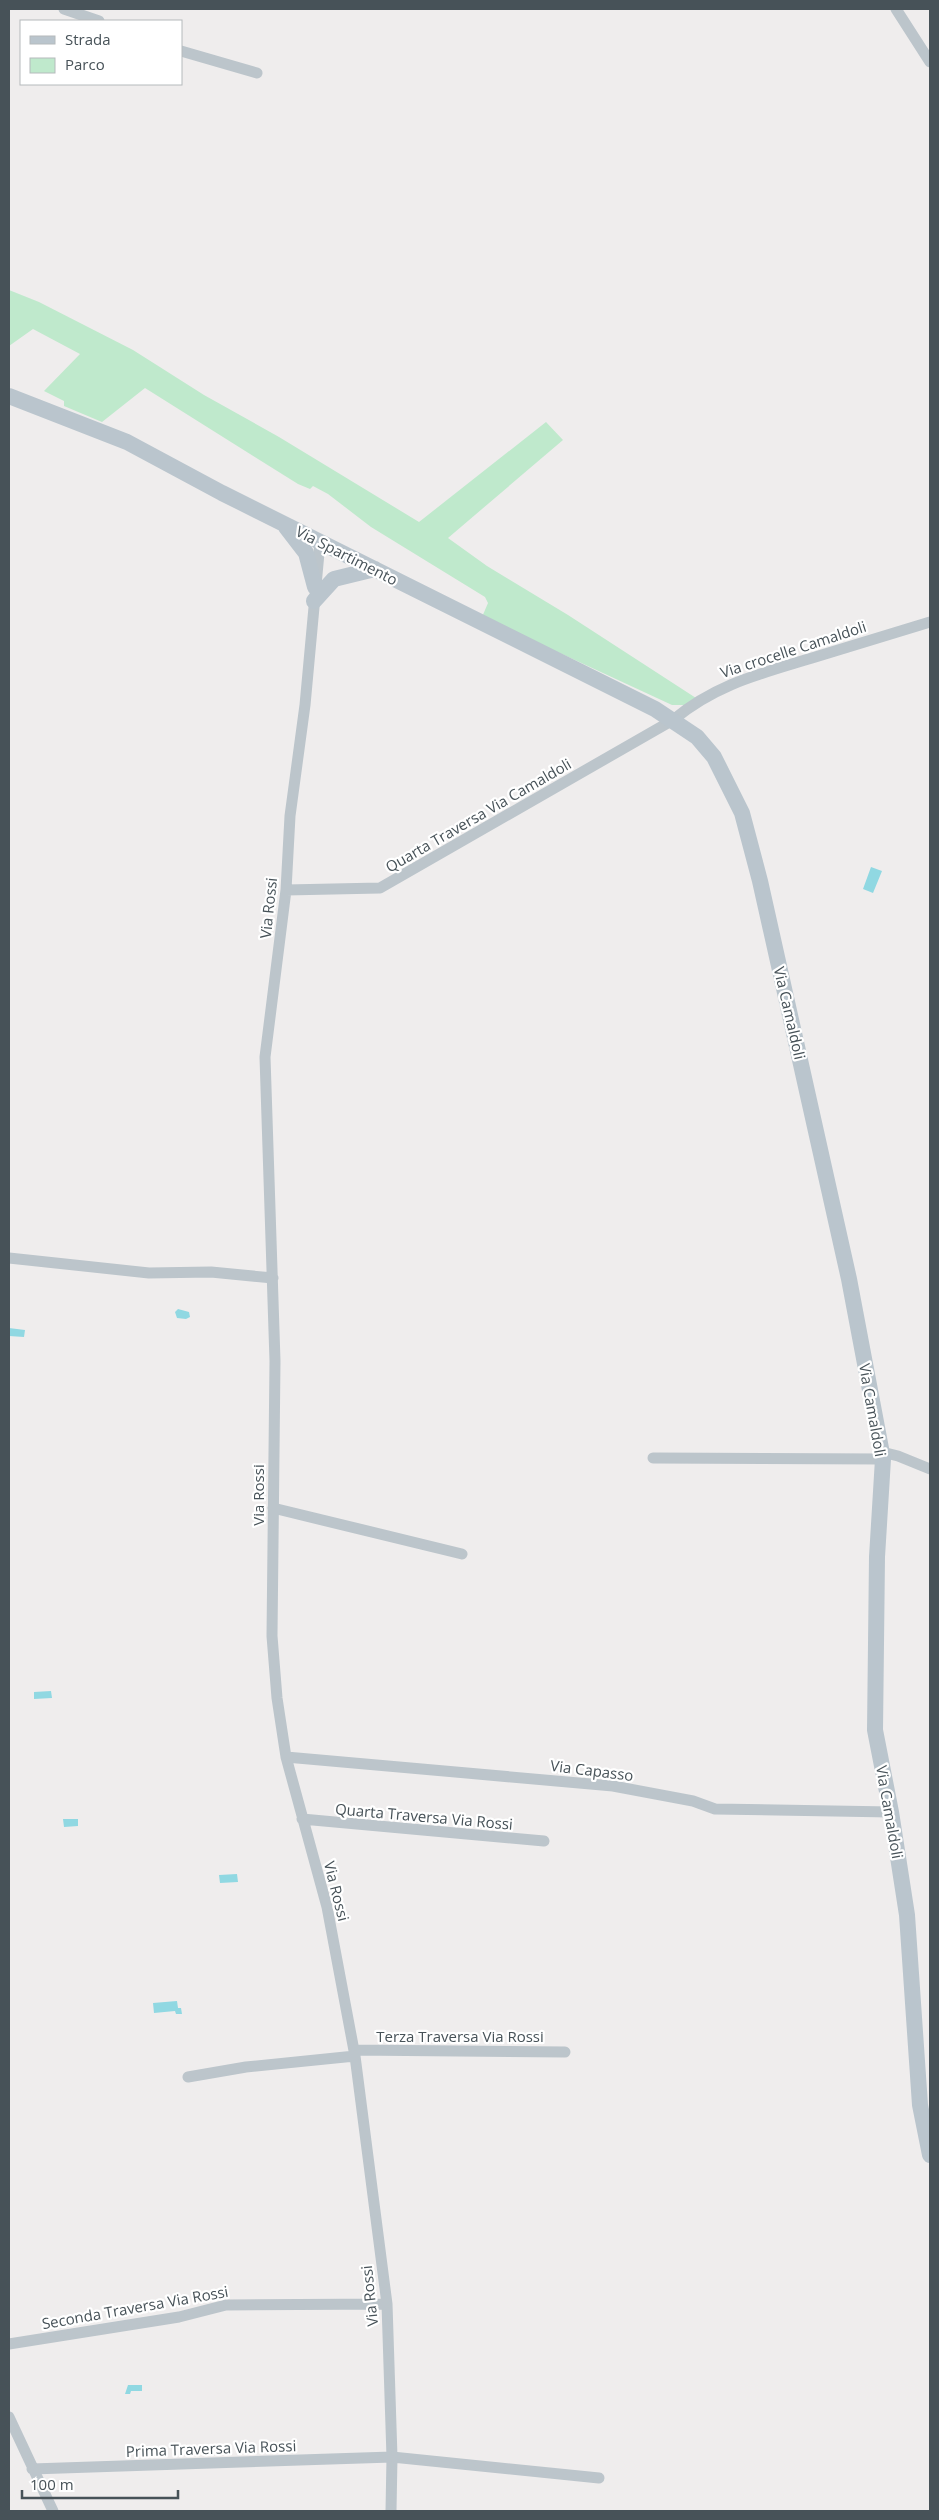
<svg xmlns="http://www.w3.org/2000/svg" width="939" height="2520" viewBox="0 0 939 2520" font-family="'Open Sans',sans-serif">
<rect width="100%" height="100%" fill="#efeded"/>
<path fill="#bfe9cc" d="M9 290 39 302 133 350 204 395 279 437 419 522 546 422 563 440 448 538 487 566 568 615 696 698 686 705H672L482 617 488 603 485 597 371 527 328 494 313 486 310 489 298 484 145 388 102 422 64 406V401L44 391 80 354 33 329 9 346Z"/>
<path fill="#90d8e2" d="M871 867 882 871 873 893 863 889Z
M178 1309 189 1312 190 1317 186 1319 177 1318 175 1312Z
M9 1328 25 1330 24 1337 9 1336Z
M51 1691 52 1698 34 1699V1692Z
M63 1819H78V1826L64 1827Z
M237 1874 238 1882 220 1883 219 1875Z
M177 2001 178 2008H181L182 2014H176L175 2011 154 2013 153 2003Z
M128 2385H142V2391H131L130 2394H125Z"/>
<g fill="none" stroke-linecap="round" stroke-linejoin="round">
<path stroke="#bcc5cb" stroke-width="11" d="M64 9 99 21
M896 9 930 62
M181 51 257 73
M320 542 305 705 290 816 286 890 265 1057 275 1361 272 1636 277 1698 286 1757 327 1907 355 2056 387 2304 392 2457 391 2511
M286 890 380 888 673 720C716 684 760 674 812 658 852 646 891 634 930 622
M9 1258 149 1273 211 1272 273 1278
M882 1452 898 1456 930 1469
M653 1458 883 1459
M273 1508 462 1554
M286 1757 613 1786 693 1801 715 1809 891 1812
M302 1819 544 1841
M354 2050 565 2052
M188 2077 246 2067 355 2056
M9 2344 179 2317 226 2305 387 2304
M9 2417 53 2511
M32 2469 392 2457 599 2478"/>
<path stroke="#bac5cd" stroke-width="16" d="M9 396 127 442 222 493 655 709 697 737 714 757 742 813 760 881 849 1279 883 1459 877 1557 875 1730 891 1812 907 1915 920 2105 930 2155
M286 527 306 553 315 587
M314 601 334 579 375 569"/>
</g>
<g text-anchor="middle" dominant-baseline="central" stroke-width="4.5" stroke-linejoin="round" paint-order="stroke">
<g font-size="15" fill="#475258" stroke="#fff">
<text transform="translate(347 555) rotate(27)">Via Spartimento</text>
<text transform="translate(793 649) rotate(-18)">Via crocelle Camaldoli</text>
<text transform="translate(478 815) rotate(-30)">Quarta Traversa Via Camaldoli</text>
<text transform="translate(268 908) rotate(-84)">Via Rossi</text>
<text transform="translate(790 1013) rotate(77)">Via Camaldoli</text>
<text transform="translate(873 1410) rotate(80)">Via Camaldoli</text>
<text transform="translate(258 1495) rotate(-90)">Via Rossi</text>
<text transform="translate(592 1770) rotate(7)">Via Capasso</text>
<text transform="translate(890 1812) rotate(80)">Via Camaldoli</text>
<text transform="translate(424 1816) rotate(5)">Quarta Traversa Via Rossi</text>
<text transform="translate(337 1891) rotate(76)">Via Rossi</text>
<text x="460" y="2036">Terza Traversa Via Rossi</text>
<text transform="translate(369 2296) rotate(-96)">Via Rossi</text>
<text transform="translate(135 2307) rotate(-10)">Seconda Traversa Via Rossi</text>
<text transform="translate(211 2448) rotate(-2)">Prima Traversa Via Rossi</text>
</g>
</g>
<rect width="939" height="2520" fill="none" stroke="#475258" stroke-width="20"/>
<rect x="20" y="20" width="162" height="65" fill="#ffffff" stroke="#b5babc"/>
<rect x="30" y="36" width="25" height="8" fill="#bac5cd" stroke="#b5babc"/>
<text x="65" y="45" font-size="15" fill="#475258">Strada</text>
<rect x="30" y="58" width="25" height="15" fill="#bfe9cc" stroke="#b5babc"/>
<text x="65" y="70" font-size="15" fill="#475258">Parco</text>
<path d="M22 2490v8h156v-8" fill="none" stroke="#475258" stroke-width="2.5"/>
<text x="30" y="2490" font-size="15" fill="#475258" stroke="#ffffff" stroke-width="4" paint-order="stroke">100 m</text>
</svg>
